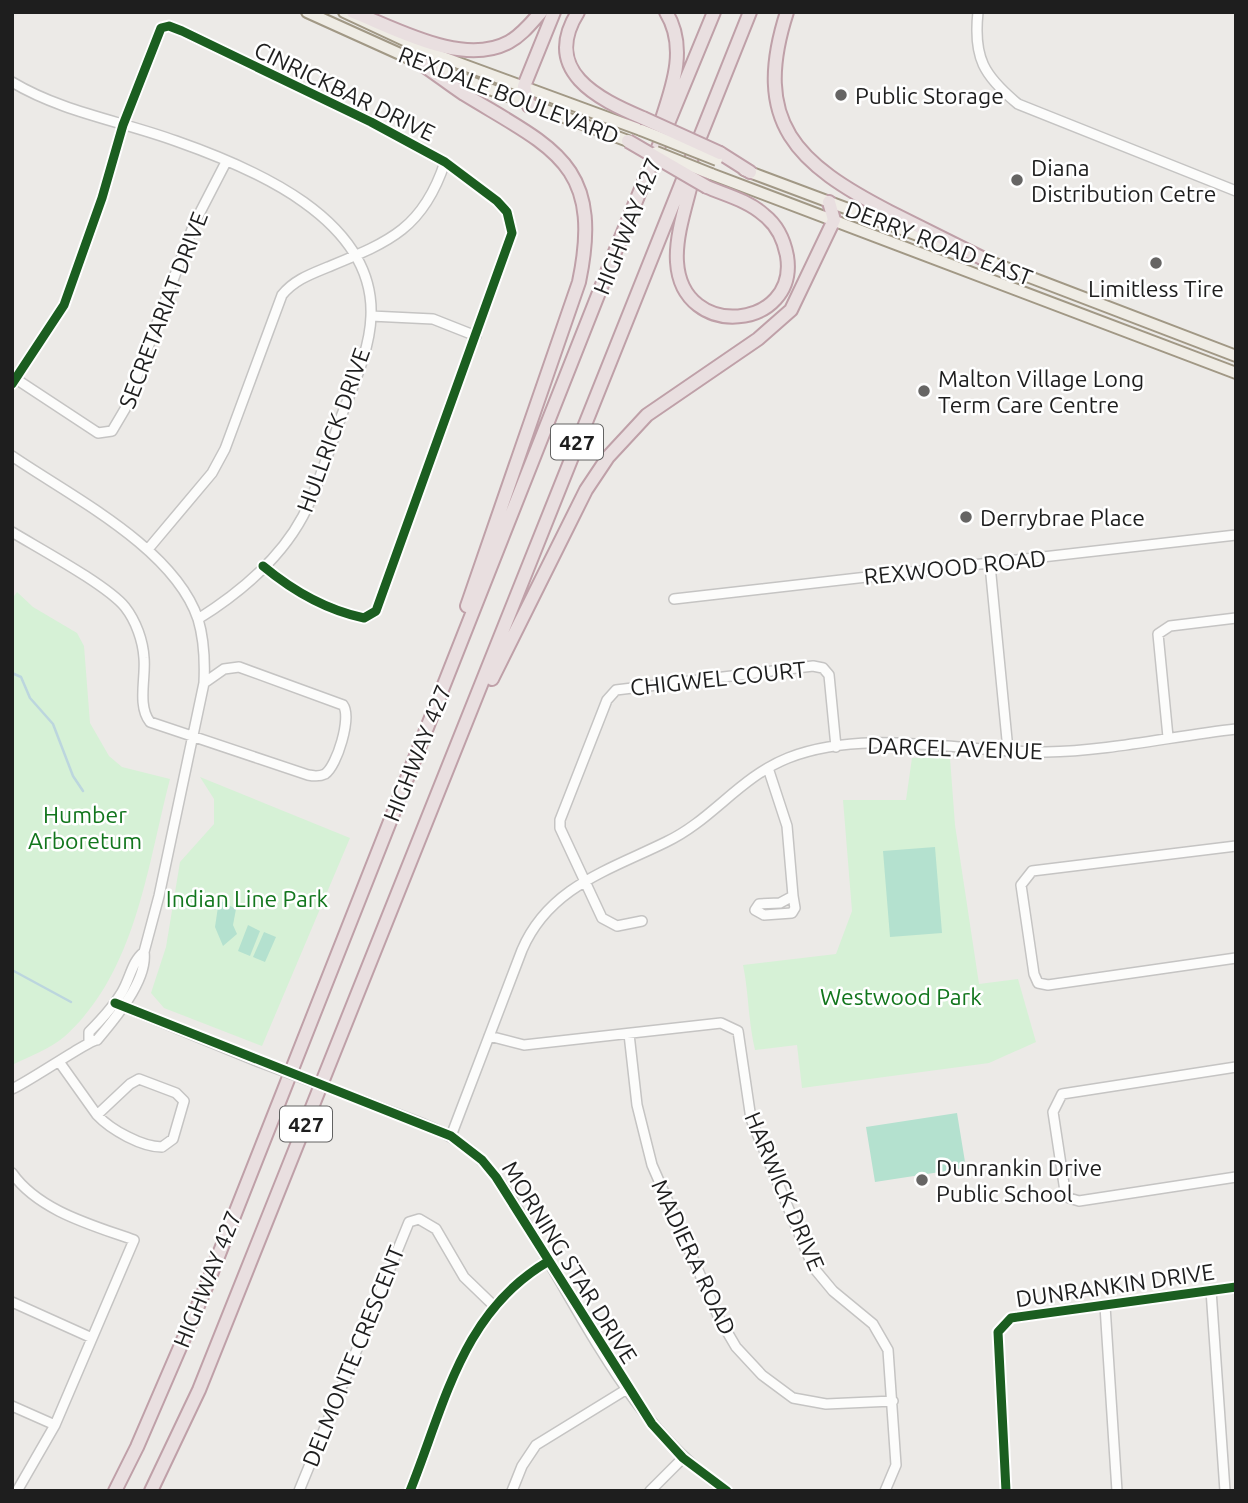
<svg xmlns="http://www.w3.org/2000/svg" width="1248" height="1503" viewBox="0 0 1248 1503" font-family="Ubuntu,sans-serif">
<rect width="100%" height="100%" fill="#eceae7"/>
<path fill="#d6f1d6" d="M17 592 33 607 77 633 84 646 90 723 109 756 122 767 170 779C147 867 136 973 64 1037 50 1049 28 1057 12 1065V599Z
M912 758H950L955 825 979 984 1018 979 1036 1042 989 1063 802 1088 797 1045 755 1050C748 1020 749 994 743 965L836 954 852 911 843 800H906Z
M200 777 350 838 262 1046 164 1008 151 993 166 947 180 862 214 824V799Z"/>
<path fill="#b4e1cf" d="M935 847 942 933 890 937 883 851Z
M219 900 236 909 233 925 237 934 223 946 215 927Z
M248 925 260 931 250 956 238 951Z
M264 932 276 937 265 962 253 957Z
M957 1113 966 1168 875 1182 866 1127Z"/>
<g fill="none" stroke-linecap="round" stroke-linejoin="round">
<path stroke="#bcd6de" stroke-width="2.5" d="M12 673 21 677 30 698 53 724 73 776 83 791
M12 970 71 1002"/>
<g stroke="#c5c4c3" stroke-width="12">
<path id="minor" d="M978 12C973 58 984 76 1018 104L1236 191
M12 82C62 112 121 121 176 141 253 168 375 219 371 316 370 350 353 386 341 417 329 450 319 485 303 516 280 559 238 594 198 619
M371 316 433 319 476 336
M16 379 98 433 112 431 125 409 194 224 226 162
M12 384 64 305 102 198 123 125 161 28 169 26 182 31 371 122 445 162 497 201 507 212 512 233 376 611 364 618C326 610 293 591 263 566
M12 456C72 497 174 548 198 619 204 639 205 662 204 683L159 896 144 952C148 980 114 1020 97 1040 89 1040 30 1081 12 1089
M12 532C40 549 107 585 125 607 136 621 143 641 144 658 146 677 137 706 150 722L308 775C313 776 319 777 325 774 337 766 352 717 343 705L239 667 224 669 204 683
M149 548 212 473 225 449 282 295C294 280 311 274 328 267 389 242 423 229 445 162
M990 565 1008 750
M674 599 1236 535
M1168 737 1158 634 1170 626 1236 618
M768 768 787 826 793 896 780 903 759 904 755 910 764 915 792 913 795 908 793 896
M1236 846 1032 871 1021 885 1034 974 1038 983 1048 985 1236 958
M642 921 617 926 602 918 560 828V820L607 700 616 690 813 666 823 668 829 675 836 747
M115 1003 254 1060
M629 1034 637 1105 652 1165 719 1318 736 1347 762 1375 793 1398 826 1404 893 1401
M489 1036 524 1045 721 1023 738 1031 751 1119 813 1267 833 1291 873 1324 888 1350 896 1465 885 1491
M89 1040V1032C101 1020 113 1007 122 992 130 979 132 961 144 952
M60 1063 97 1115 130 1084 139 1079 176 1093 184 1101 173 1139 162 1147C142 1147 111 1130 97 1115
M1236 1067 1062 1094 1053 1112 1065 1191 1069 1198 1079 1201 1236 1177
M364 1101C399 1116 440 1126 470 1150 501 1175 521 1215 541 1249 593 1335 640 1434 727 1491
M451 1136 522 950C549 887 609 870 666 842 711 821 740 777 788 758 868 727 963 753 1046 752 1109 751 1173 736 1236 729
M12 1173C39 1211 92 1225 134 1240L55 1425 17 1491
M1211 1290 1225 1491
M12 1302 92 1338
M1105 1306 1117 1491
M12 1406 55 1425
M299 1491 409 1222 419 1219 436 1229 464 1277 493 1305
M410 1491C445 1404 462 1311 549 1261
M512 1491 522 1466 536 1445 627 1389
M650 1491 683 1458
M1006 1491 998 1332 1011 1318 1236 1287"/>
</g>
<g stroke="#a19885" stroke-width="14">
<path id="major" d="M307 12 420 63 628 141
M344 12 434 54 641 130
M744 170 955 249
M711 174 1236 373
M980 258 1236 356"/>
</g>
<g stroke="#bfa0a8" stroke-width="16">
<path id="highway" d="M353 12C397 29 463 67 509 42 522 35 531 23 541 12
M578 12C541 71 598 99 643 118
M787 12C751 123 797 164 890 212 922 228 954 244 986 260
M420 63C435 73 449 84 464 94 552 148 604 163 579 282L467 606
M529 106 524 86 554 12
M657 134C669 95 690 51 666 12
M720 153 750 172
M695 168C689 197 675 233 677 262 682 342 799 329 787 256 784 240 777 225 764 215 749 201 726 195 707 187
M492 679 586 490 608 457 647 415 758 339 791 310 834 220 829 202
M115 1491 137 1447 206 1287 615 252 714 12
M151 1491 199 1390 750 12"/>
</g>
<use href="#minor" stroke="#fcfcfb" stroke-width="9"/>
<use href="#major" stroke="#efece5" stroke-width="10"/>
<use href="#highway" stroke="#e9dfe0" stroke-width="12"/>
<g stroke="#c5c4c3" stroke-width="12" stroke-linecap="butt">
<path id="minor-bridge" d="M254 1060 364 1101"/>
</g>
<g stroke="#a19885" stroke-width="14" stroke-linecap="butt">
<path id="major-bridge" d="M641 130 717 160
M656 152 711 174"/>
</g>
<g stroke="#bfa0a8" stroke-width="16" stroke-linecap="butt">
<path id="highway-bridge" d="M643 118 720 153
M628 141 707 187"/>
</g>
<use href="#minor-bridge" stroke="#fcfcfb" stroke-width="9"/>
<use href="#major-bridge" stroke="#efece5" stroke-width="10"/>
<use href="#highway-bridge" stroke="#e9dfe0" stroke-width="12"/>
<g stroke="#fff" stroke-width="13">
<path id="cycleway" d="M12 384 64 305 102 198 123 125 161 28 169 26 182 31 371 122 445 162 497 201 507 212 512 233 376 611 364 618C326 610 293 591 263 566
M115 1003 451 1136 482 1160 496 1177 652 1424 683 1458 727 1491
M410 1491C445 1404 462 1311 549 1261
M1006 1491 998 1332 1011 1318 1236 1287"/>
</g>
<use href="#cycleway" stroke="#1b5e20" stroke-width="9"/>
</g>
<g fill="#666564" stroke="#fff" stroke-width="2.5">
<circle cx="841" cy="95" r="7"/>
<circle cx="1017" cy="180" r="7"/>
<circle cx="1156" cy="263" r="7"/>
<circle cx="924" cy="391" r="7"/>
<circle cx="966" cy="517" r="7"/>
<circle cx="922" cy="1180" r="7"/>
</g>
<g text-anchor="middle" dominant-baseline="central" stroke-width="5" stroke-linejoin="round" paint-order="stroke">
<g fill="#fff" stroke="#626262" stroke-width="2">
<rect x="551" y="424.5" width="52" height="35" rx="5"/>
<rect x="280" y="1106.5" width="52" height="35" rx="5"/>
</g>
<g font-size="21" font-weight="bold" fill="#1e1e1e">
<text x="577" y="442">427</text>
<text x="306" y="1124">427</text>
</g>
<g font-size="23" fill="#1e1e1e" stroke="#fff">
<text transform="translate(345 91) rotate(26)">CINRICKBAR DRIVE</text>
<text transform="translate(509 95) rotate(21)">REXDALE BOULEVARD</text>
<text transform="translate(627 226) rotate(-68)">HIGHWAY 427</text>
<text transform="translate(939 243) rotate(21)">DERRY ROAD EAST</text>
<text transform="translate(163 310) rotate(-69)">SECRETARIAT DRIVE</text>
<text transform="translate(333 430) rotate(-70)">HULLRICK DRIVE</text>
<text transform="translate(955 567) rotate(-6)">REXWOOD ROAD</text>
<text transform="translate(718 678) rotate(-6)">CHIGWEL COURT</text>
<text transform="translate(955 748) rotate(2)">DARCEL AVENUE</text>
<text transform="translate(417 753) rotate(-68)">HIGHWAY 427</text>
<text transform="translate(785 1191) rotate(67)">HARWICK DRIVE</text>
<text transform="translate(694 1257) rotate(65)">MADIERA ROAD</text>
<text transform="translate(570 1262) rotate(58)">MORNING STAR DRIVE</text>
<text transform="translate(207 1279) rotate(-68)">HIGHWAY 427</text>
<text transform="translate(1115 1285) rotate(-8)">DUNRANKIN DRIVE</text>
<text transform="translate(353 1356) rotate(-68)">DELMONTE CRESCENT</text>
</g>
<g font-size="23" fill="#1e1e1e" stroke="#fff" text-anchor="start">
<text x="855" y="95">Public Storage</text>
<text x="1031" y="167">Diana<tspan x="1031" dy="26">Distribution Cetre</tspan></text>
<text x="1156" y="288" text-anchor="middle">Limitless Tire</text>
<text x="938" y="378">Malton Village Long<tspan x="938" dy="26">Term Care Centre</tspan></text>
<text x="980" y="517">Derrybrae Place</text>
<text x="936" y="1167">Dunrankin Drive<tspan x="936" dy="26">Public School</tspan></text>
</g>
<g font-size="23" fill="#12761d" stroke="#fff">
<text x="85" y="814">Humber<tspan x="85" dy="26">Arboretum</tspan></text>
<text x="247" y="898">Indian Line Park</text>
<text x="901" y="996">Westwood Park</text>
</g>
</g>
<rect width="1248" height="1503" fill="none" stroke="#1e1e1e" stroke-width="28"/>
</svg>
